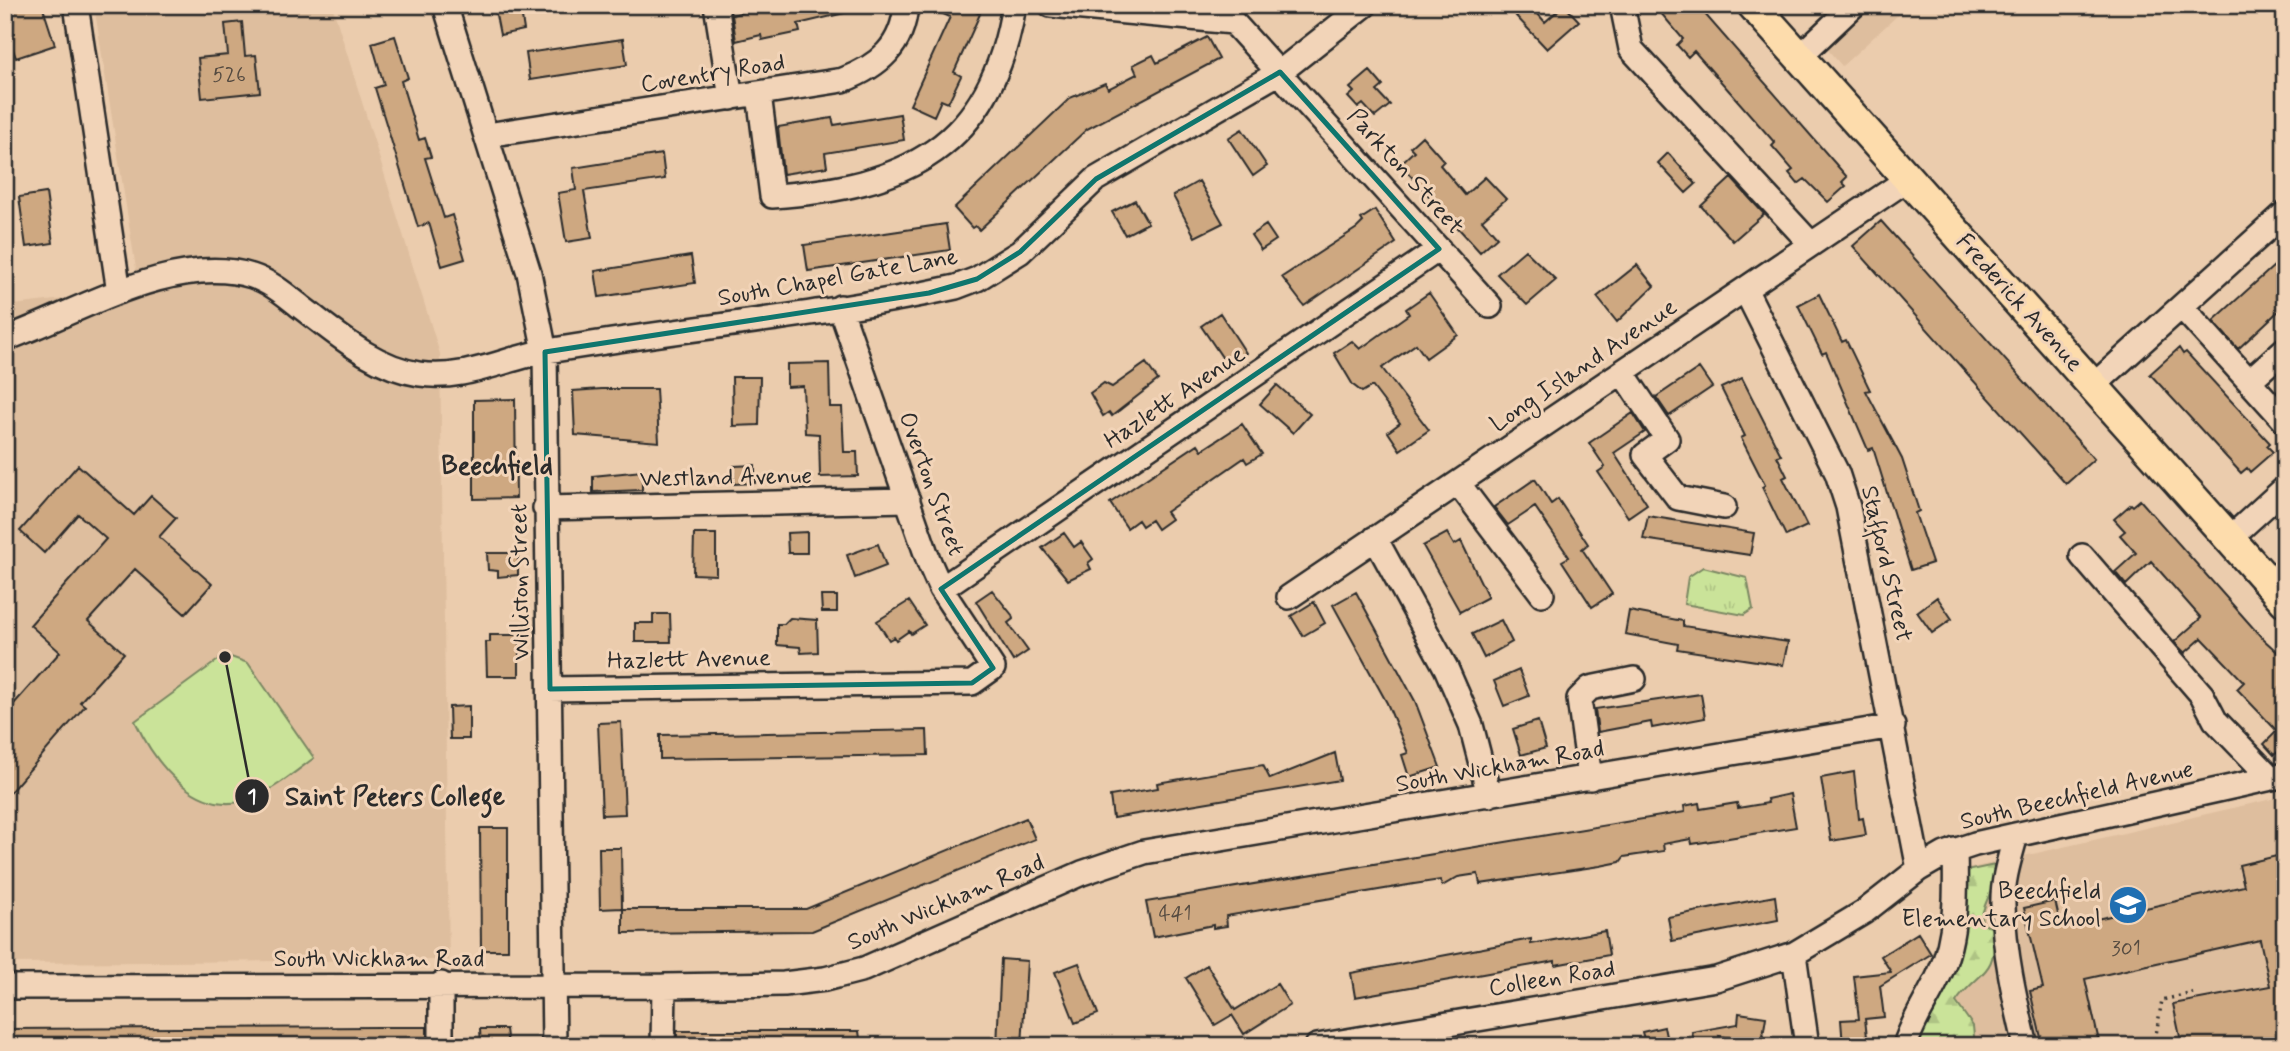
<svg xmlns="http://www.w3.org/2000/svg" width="2290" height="1051" viewBox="0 0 2290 1051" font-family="Mynerve,sans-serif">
<defs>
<pattern id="forest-firs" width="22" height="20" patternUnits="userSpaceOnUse" patternTransform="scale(1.75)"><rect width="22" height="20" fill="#cae399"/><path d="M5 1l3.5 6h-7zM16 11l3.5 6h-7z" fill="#aec384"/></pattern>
<pattern id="park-tufts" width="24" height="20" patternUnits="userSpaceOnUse" patternTransform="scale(1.75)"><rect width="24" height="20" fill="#cae399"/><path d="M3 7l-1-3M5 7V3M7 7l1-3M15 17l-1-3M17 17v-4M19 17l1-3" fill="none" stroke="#aec384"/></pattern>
</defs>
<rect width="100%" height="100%" fill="#ebccad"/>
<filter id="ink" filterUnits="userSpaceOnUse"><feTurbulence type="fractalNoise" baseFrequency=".0143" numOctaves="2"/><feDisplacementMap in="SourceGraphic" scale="14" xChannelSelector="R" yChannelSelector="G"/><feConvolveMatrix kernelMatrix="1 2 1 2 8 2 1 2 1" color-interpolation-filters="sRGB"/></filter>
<g filter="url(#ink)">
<path fill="#debe9e" d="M94 5H332L440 354 449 960 5 963V306L97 295 137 275Z
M1846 5H1909L1842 66 1815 35Z
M2285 796V1046H1953L1943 1005 1975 941 1967 869Z"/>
<path fill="#cae399" stroke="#7a8762" stroke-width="2" d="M225 655 248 663 314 758C295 772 276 788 255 797 199 822 155 764 135 721Z"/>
<path fill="url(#forest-firs)" stroke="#7a8762" stroke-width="2" d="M1995 865C1999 886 1981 903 1981 923L1993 928C1999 977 1977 971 1956 1002L1973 1026 1975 1046H1916C1922 1022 1937 1005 1948 983 1965 946 1966 911 1966 871Z"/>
<path fill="url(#park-tufts)" stroke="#7a8762" stroke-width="2" d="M1703 567 1747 578 1753 609 1744 615 1684 604 1688 577Z"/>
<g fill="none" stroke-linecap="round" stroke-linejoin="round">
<path stroke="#65959e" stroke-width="5" d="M1946 1045V1046"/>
</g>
<path fill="#cea881" stroke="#2b2b2b" stroke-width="2" d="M5 5H42L55 45 16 58 5 26Z
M494 5H520L524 30 500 35Z
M770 5H852L853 11 798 24 800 32 762 40 761 35 736 41 732 15Z
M923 5H961L980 14 954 72 961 76 948 103 941 100 934 116 910 105 950 17Z
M1530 5 1545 22 1564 5 1579 21 1547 49 1516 16Z
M1654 5H1697L1847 177 1842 182 1846 186 1828 202 1805 179 1798 184 1789 173 1793 170 1772 146 1775 143 1694 51 1688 57 1677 45 1683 39Z
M242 22 245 56 256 55 260 92 202 98 198 58 228 55 225 24Z
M395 36 408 78 401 81 419 140 425 138 431 157 425 158 444 218 452 215 465 259 442 266 429 223 418 227 375 88 384 85 372 43Z
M1207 37 1219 59 1087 129 979 230 975 226 972 228 954 208 1070 98 1105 83 1108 89 1137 74 1133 65 1153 55 1157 63Z
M623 39 627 65 530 80 526 53Z
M1370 71 1383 86 1377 91 1390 105 1375 117 1363 104 1358 108 1348 97 1354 92 1350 88Z
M900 114 904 140 825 153 827 167 783 174 778 127 832 118 834 125Z
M1242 129 1267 166 1253 176 1228 138Z
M1422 136 1444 161 1440 165 1465 195 1485 177 1506 199 1482 220 1497 237 1480 252 1400 164 1414 151 1410 147Z
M1668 153 1696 184 1686 193 1658 163Z
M662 154 665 179 584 191 592 238 566 242 558 193 576 190 573 168Z
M1731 178 1764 214 1733 241 1701 206Z
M1199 181 1223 223 1195 237 1173 196Z
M46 193 53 243 26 247 19 197Z
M1135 200 1148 223 1125 235 1112 212Z
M1375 210 1396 243 1304 306 1282 277 1357 228 1363 222 1361 219Z
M1881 221 2094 459 2066 484 1853 246Z
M946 224 950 250 808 271 804 245Z
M1266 225 1276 240 1261 250 1251 235Z
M1525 250 1556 280 1527 305 1497 274Z
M691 256 695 283 599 297 595 271Z
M2285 256V305L2238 349 2213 321Z
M1637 265 1654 286 1617 322 1597 297Z
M1429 293 1458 335 1426 358 1416 344 1382 368 1429 430 1400 450 1388 432 1400 423 1372 386 1362 392 1353 385 1334 353 1352 341 1360 349 1409 314 1406 309Z
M1819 294 1842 342 1846 340 1870 390 1866 391 1902 459 1919 511 1915 513 1932 563 1911 570 1873 448 1868 450 1826 352 1822 354 1798 305Z
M1220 313 1246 353 1228 366 1201 326Z
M2179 348 2183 354 2186 352 2270 443 2267 446 2273 452 2250 472 2247 468 2241 473 2150 374Z
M829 363 830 407H842L844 452H857L858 476 820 477 819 434 805 433 803 386 787 387V364Z
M1146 363 1158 380 1112 416 1109 412 1103 416 1090 393 1104 383 1112 387Z
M1699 368 1712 387 1669 416 1656 397Z
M732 377H760L759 425 733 426Z
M1742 378 1781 455 1777 456 1787 476 1783 478 1807 526 1786 536 1762 487 1765 485 1741 438 1745 436 1721 388Z
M1277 385 1310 414 1293 433 1260 404Z
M602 389H656L659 442 575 435 573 391Z
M515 399 516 498 474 499V400Z
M1633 413 1645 432 1614 453 1647 504 1628 517 1598 472 1605 467 1589 443Z
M1242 424 1262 454 1247 463 1244 458 1166 512 1171 519 1157 529 1151 520 1142 526 1138 520 1127 528 1110 503 1198 444 1202 450Z
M78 465 134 515 151 496 176 518 159 537 212 584 185 614 135 569 88 621 124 653 80 702 85 706 5 798V714L60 652 30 625 106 539 78 514 44 553 20 531Z
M755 465V483L734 484V466Z
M642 471V490L593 492V476Z
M1535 479 1551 504 1558 499 1588 544 1582 549 1612 594 1592 607 1562 561 1569 557 1535 507 1508 525 1494 507Z
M2140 500 2263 639 2285 659V746L2274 755 2264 744 2277 731 2237 689 2244 682 2202 638 2185 653 2174 642 2201 618 2151 561 2126 585 2115 572 2136 553 2120 535 2125 531 2114 519 2131 504 2133 506Z
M1648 516 1754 533 1750 555 1643 539Z
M807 532V553H788L787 533Z
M1064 533 1074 547 1081 542 1093 559 1088 563 1091 569 1068 580 1042 548Z
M1447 533 1454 545 1461 541 1488 597 1460 612 1423 546Z
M694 534H716V575L693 574Z
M878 544 886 566 855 578 847 555Z
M487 553H518V575L498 577V571L488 570Z
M992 590 1012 615 1013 619 1008 623 1028 651 1013 661 976 601Z
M1356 592 1415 701 1440 767 1409 777 1402 755 1408 753 1387 703 1333 605Z
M821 596H837V612H822Z
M1937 597 1952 619 1932 633 1917 612Z
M909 601 925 625 911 634 909 631 896 640 894 637 889 640 877 621Z
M1314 602 1325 623 1303 636 1291 616Z
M1629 611 1683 621V626L1788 642 1783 665 1677 649 1678 644 1625 634Z
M653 614H670L671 642H635V623H653Z
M790 618 817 620 818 652 801 653 800 647 777 645V624H784Z
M1501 620 1512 642 1484 658 1472 634Z
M490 635H519V676H487L486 642H490Z
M1519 670 1529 696 1504 706 1494 681Z
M1701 694 1705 718 1652 728 1651 722 1598 732 1595 709Z
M469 706V739H450L449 707Z
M1538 721 1546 748 1521 755 1513 729Z
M621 722 625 814 602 815 598 723Z
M927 730 928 755 660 759V735Z
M1335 753 1340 780 1113 818 1110 796 1158 788 1157 783 1263 765 1270 779Z
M1854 772 1859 819 1863 818 1866 835 1831 841 1821 778Z
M1790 794 1796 827 1692 844 1691 839 1663 844 1664 851 1624 857 1620 862 1600 866 1480 884 1478 874 1458 877 1442 886 1440 880 1414 884 1226 916 1227 926 1213 928V925L1153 937 1146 902 1685 812 1684 806 1699 803 1700 809 1737 803 1738 808 1768 803 1767 799Z
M1026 818 1035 839 812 931 623 933V909H806Z
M480 828H508V950H481Z
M599 848H621L622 908 600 909Z
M2285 854V1046H2182L2173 1004 2270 986 2260 940 2085 979 2100 1046H2043L2030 991 2043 988 2024 908 2055 901 2061 927 2244 886 2239 865Z
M1775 896 1778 920 1672 941 1668 917Z
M1605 931 1609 955 1555 965V961L1355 997 1351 973 1531 939V944Z
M1918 933 1931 954 1880 986 1884 1017 1865 1019 1868 1046H1843L1841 1020 1859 1019 1854 976 1891 972 1881 956Z
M1001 959 1027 961 1022 1046H997Z
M1079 963 1098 1014 1075 1023 1055 972Z
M1207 965 1235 1010 1277 984 1290 1005 1244 1034 1232 1015 1215 1025 1186 978Z
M1739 1013 1766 1017 1762 1042 1719 1036 1721 1046H1695L1692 1032 1738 1024Z
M381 1027H427V1046H5V1029Z
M1664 1027 1668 1046H1646L1642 1032Z
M480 1029H506L508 1046H481Z
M677 1031H859L861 1046H677Z"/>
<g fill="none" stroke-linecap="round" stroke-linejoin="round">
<g stroke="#2b2b2b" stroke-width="28">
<path id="minor" d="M76 5 119 292
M445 5 529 273 545 352 554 1046
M716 5 731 98
M1051 5 1233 22 1490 306
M1622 5 1631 49 1811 244
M1799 57 1854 5
M759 94 772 196C905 188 992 147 1014 5
M487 135 843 80C879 66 903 46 906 5
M1745 289 1837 473 1848 507 1919 869
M2182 307 2285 421
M5 339C77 313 175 252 252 276 271 282 286 295 301 307 337 334 373 367 419 374 464 381 505 358 548 351 684 328 822 316 956 287L977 279 1020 252 1096 179 1280 72 1365 5
M1622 372 1667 439 1645 455 1678 498 1724 507
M2249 381 2285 349
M2093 386 2285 213
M1458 483 1542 594
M545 508 908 500
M1375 538 1446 668 1471 725 1489 795
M2229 539 2285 488
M2082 556 2202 695 2215 720 2271 778
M941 589 1439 249
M1289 597 1908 179
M550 689 972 683 993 668 941 589 929 562 840 307
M1590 778 1579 699 1590 688 1634 679
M2016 835C2010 857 2002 881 2003 905 2004 952 2015 1000 2026 1046
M1794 954 1807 1046
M441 984V1046
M5 987 664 986 784 984 825 979 864 969 1082 873 1144 852 1893 726
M663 1046 664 986
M1317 1046 1716 979 1794 954 1864 912 1919 869 1945 854 1975 844 2285 775
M1905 1046C1913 1019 1929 998 1940 973 1957 936 1956 890 1955 850"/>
</g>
<g stroke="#2b2b2b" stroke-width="35">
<path id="major" d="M1753 5 2285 601"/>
</g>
<path stroke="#2b2b2b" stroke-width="3.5" stroke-dasharray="2 5" stroke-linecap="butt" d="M2154 1046 2162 1000 2193 993"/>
<use href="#minor" stroke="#f2d4b8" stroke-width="23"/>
<use href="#major" stroke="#fddcac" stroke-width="30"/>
</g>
</g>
<path fill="none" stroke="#0f766e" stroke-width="5" stroke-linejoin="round" d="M1280 72 1439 249 941 589 993 668 972 683 550 689 545 352 929 293 977 279 1020 252 1096 179Z"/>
<defs>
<g id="school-disc" transform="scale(2.0125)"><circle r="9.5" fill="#1f6fb2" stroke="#f2d4b8"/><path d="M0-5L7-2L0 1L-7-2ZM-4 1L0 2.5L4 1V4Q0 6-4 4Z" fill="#fff"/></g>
</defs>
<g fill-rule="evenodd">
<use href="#school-disc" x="2128" y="905"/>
</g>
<g text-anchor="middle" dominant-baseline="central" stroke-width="6" stroke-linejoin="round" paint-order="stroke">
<g font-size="21" fill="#544a40">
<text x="229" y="75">526</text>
<text x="1175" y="914">441</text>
<text x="2126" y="949">301</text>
</g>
<g font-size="24" fill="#2b2b2b" stroke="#f2d4b8">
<text transform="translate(713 74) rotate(-9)">Coventry Road</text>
<text transform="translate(1405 172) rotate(48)">Parkton Street</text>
<text transform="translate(838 278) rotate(-10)">South Chapel Gate Lane</text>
<text transform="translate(2019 303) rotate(48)">Frederick Avenue</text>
<text transform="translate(1584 366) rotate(-34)">Long Island Avenue</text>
<text transform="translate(1175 398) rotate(-34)">Hazlett Avenue</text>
<text transform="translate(726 478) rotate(-1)">Westland Avenue</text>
<text transform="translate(931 484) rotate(70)">Overton Street</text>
<text transform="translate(1886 564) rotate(77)">Stafford Street</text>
<text transform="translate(521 582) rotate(-91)">Williston Street</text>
<text transform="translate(689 660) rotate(-1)">Hazlett Avenue</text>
<text transform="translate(1500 767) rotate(-10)">South Wickham Road</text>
<text transform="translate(2077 796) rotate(-13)">South Beechfield Avenue</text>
<text transform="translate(946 903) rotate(-23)">South Wickham Road</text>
<text x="379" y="959">South Wickham Road</text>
<text transform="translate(1552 979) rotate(-9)">Colleen Road</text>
</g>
<g font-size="24" fill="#2b2b2b" stroke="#f2d4b8" text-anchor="end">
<text x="2101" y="891">Beechfield<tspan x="2101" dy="28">Elementary School</tspan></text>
</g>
<g font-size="26" font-weight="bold" fill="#2b2b2b" stroke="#f2d4b8">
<text x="497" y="467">Beechfield</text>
</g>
</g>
<path fill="none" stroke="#2b2b2b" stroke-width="2.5" d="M225 657L252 796"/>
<g fill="#2b2b2b" stroke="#f2d4b8" stroke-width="2.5">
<circle cx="225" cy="657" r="7"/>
<circle cx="252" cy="796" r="18"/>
</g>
<g font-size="21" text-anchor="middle" font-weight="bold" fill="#fff">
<text x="252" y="803">1</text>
</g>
<g font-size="26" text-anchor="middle" font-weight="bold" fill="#2b2b2b" stroke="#f2d4b8" stroke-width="6" stroke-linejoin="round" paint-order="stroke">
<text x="395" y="805">Saint Peters College</text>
</g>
<rect width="2290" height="1051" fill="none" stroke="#f2d4b8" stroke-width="28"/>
<rect x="14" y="14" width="2262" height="1023" fill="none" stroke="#2b2b2b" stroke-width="2.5" filter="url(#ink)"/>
</svg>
